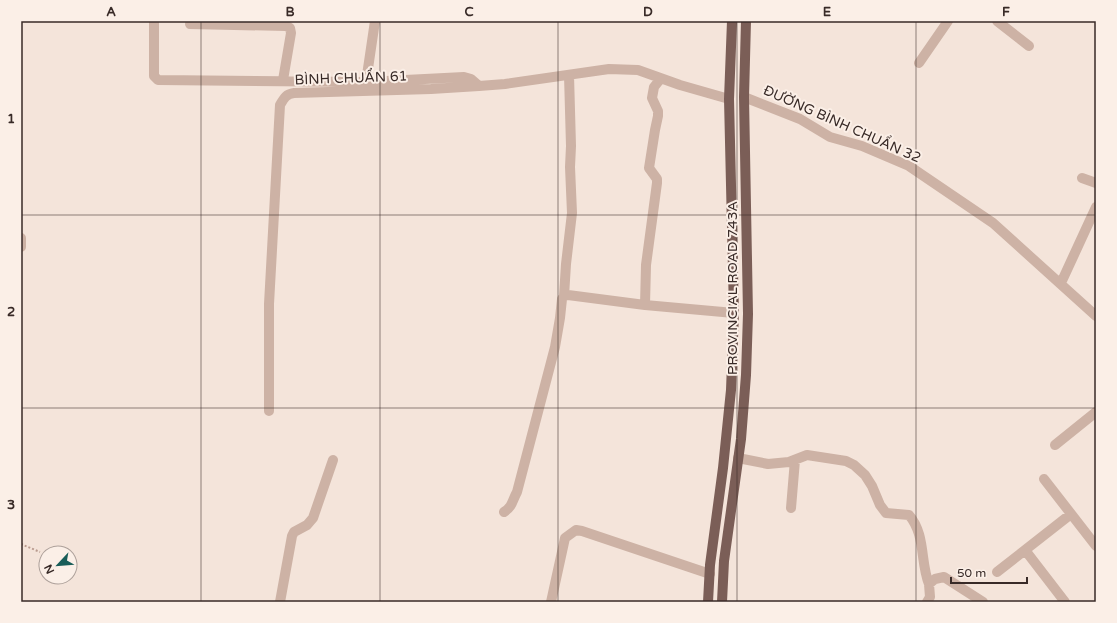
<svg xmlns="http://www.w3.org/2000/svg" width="1117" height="623" viewBox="0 0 1117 623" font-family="'Varela Round',sans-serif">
<rect width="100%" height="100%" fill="#f4e4da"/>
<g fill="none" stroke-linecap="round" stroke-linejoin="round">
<path stroke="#b99b8f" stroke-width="2" stroke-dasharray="2 2" stroke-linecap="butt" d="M21 544 40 552"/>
<path stroke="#cdb2a5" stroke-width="10" d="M154 21V76L158 80 366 82 464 77 471 79 479 86
M997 21 1029 46
M190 24 286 26 290 28 291 33 283 80
M919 63 948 21
M366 82 375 21
M744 97 800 119 830 137 862 146 909 166 993 223 1096 316
M1082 178 1096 183
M21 238V247
M1061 283 1096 207
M564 296 566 264 572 213 570 167 571 146 569 75
M645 305 646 265 657 183V179L649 168 655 130 658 116V111L652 98 654 87 658 82 660 78
M269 411V304L280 105C284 98 286 94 294 93L431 89 479 86 505 84 609 69 638 70 680 85 729 99
M1055 445 1096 412
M738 458 768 464 789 462 807 455 846 461 854 465 865 475 872 486 880 505 886 513 909 515C926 535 920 562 929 584
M1044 479 1096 546
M791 508 795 460
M504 512C513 506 512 501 517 492L555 347 560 318 562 299 564 296 568 295 645 305 734 313
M1025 550 1065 602
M997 572 1071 514
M280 602 292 536 294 532 307 525 313 518 333 460
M551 602 565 538 576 530 582 531 710 574
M927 602 930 597 929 584 935 579 944 577 983 602"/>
<path stroke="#7b5e57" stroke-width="10" d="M708 602 710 565 723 468 731 390 734 313 732 228 729 99 732 21
M722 602 724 561 741 439 746 375 748 314 744 97 746 21"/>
</g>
<path fill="none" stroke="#382a27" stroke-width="1" stroke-opacity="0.55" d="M201 21V602M380 21V602M558 21V602M737 21V602M916 21V602M21 215H1096M21 408H1096"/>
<g text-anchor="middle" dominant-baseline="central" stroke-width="4" stroke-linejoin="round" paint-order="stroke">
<g font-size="14" fill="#382a27" stroke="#fbefe7">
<text transform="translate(351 78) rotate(-2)">BÌNH CHUẨN 61</text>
<text transform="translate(842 124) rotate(24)">ĐƯỜNG BÌNH CHUẨN 32</text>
<text transform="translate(732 288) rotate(-90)">PROVINCIAL ROAD 743A</text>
</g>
</g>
<rect width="1117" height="623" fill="none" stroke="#fbefe7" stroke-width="44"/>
<g transform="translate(58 565) rotate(244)"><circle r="19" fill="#fbefe7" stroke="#ada09a"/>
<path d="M0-3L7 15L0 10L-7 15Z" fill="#195d58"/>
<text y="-6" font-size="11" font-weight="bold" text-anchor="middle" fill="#382a27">N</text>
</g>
<path d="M951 577v6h76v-6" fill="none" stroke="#382a27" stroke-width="2"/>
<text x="957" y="577" font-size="12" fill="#382a27" stroke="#fbefe7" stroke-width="3" paint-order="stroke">50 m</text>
<rect x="22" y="22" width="1073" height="579" fill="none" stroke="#382a27" stroke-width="1.5"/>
<g font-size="13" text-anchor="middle" font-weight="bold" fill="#382a27">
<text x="111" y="16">A</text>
<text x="290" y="16">B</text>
<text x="469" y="16">C</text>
<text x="648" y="16">D</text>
<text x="827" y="16">E</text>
<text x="1006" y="16">F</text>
<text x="11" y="123">1</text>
<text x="11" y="316">2</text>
<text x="11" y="509">3</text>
</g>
</svg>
